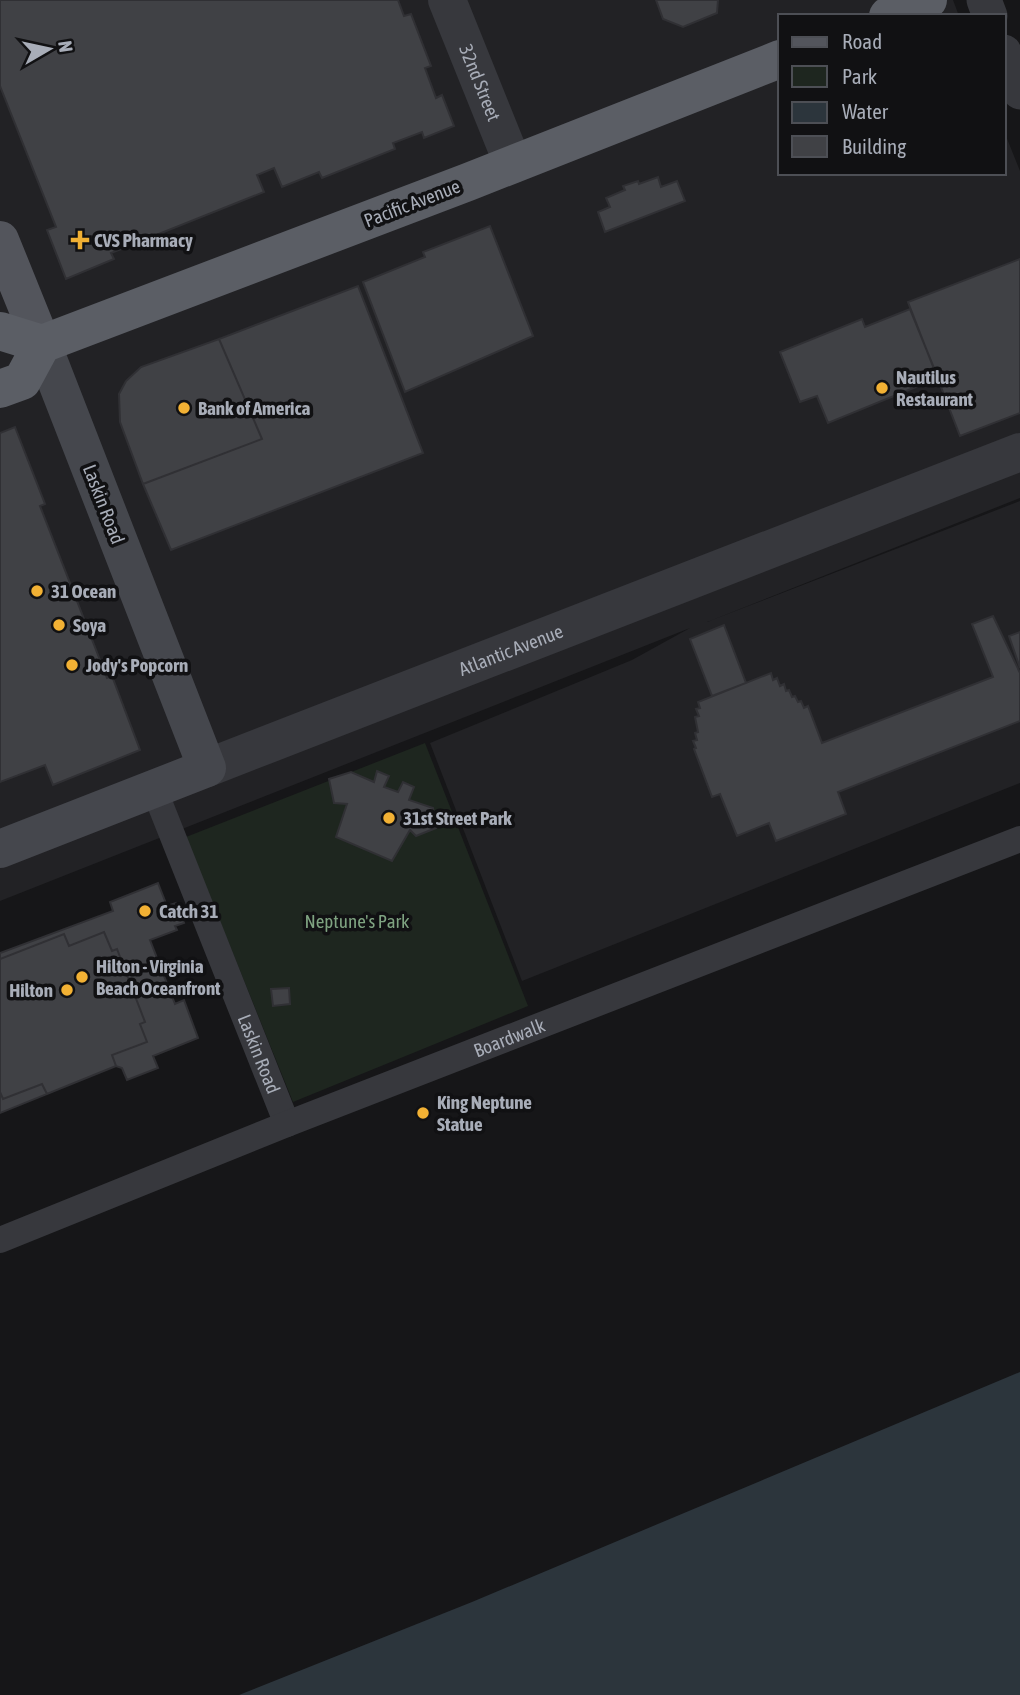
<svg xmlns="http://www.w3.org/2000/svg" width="1020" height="1695" viewBox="0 0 1020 1695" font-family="'Asap Condensed',sans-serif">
<rect width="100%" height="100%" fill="#161618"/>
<path fill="#222225" d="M0 0H953L959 16H780V173H1004V131L1020 171V498L707 622 1020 501V783L522 981 430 743 632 660 690 628 0 901Z"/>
<path fill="#1e261f" d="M425 743 528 1006 293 1102 186 837Z"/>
<path fill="#2c353c" d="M1020 1372V1695H239L472 1602Z"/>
<path fill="#404145" stroke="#303034" stroke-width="2" d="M0 0H398L404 16 411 14 431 66 425 68 436 98 442 95 454 126 424 138 422 132 393 143 395 149 322 178 319 172 282 187 274 168 257 175 264 192 111 253 114 259 66 279 47 230 56 227 0 86Z
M656 0H718L717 13 683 27 663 19Z
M658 177 661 187 677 181 685 201 605 232 598 212 610 207 606 198 625 190 623 186 638 181 639 184Z
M490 226 533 336 405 392 363 282 425 257 423 252Z
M1020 259V413L960 436 908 302Z
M358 286 423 453 171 550 143 484 262 439 219 339Z
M910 309 938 378 828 423 817 396 800 402 780 352 862 319 865 327Z
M219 339 262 439 143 484 120 422 119 394 126 381 141 367Z
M15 427 45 504 40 506 107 678 112 676 140 750 53 785 45 765 0 782V433Z
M993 616 1020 673V721L838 792 846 814 776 841 769 823 737 836 720 794 712 797 694 749 696 748 693 741 697 740 695 733 698 732 695 717 699 716 696 709 700 708 698 702 771 673 773 680 777 678 780 686 784 684 786 691 789 690 792 697 795 696 798 702 801 701 804 708 808 706 822 743 993 677 972 624Z
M724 625 746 683 712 696 690 639Z
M1020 632V668L1009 636Z
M377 771 389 776 384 787 398 792 403 782 414 787 409 800 433 808 436 828 416 836 410 830 392 861 336 837 347 804 334 803 329 779 351 772 374 782Z
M158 883 167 906 176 903 184 923 175 926 177 930 150 940 175 1004 184 1000 198 1038 153 1056 158 1068 127 1080 122 1068 116 1066 0 1113V953L113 911 110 902Z
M104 932 112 951 117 949 145 1022 140 1024 147 1042 112 1055 116 1066 47 1094 42 1084 3 1099 0 1092V959L64 934 69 946Z
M289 988 290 1004 273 1006 271 989Z"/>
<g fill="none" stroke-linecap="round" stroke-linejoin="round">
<g stroke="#37383d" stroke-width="26">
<path id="s1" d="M154 789 287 1124"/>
<path id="s2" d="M0 1240 287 1124 1020 839"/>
</g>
<path stroke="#37383d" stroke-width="35" d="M984 0 990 16
M1004 52 1020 92"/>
<g stroke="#37383d" stroke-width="38">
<path id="s3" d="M447 0 513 164"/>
<path id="s4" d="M207 768 1020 452"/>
</g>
<path stroke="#45474d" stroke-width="38" d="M0 849 207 768 42 344"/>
<path stroke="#53555c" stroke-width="38" d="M0 240 42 344"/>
<path stroke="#5b5e65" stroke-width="38" d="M888 16 928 0
M0 331 42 344 468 182 780 59
M0 389 22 381 42 344"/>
</g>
<g fill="#f2b134" stroke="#111113" stroke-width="2.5">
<path d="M76.5 229.5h7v7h7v7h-7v7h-7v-7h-7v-7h7z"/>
<circle cx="882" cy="388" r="7"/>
<circle cx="184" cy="408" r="7"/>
<circle cx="37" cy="591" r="7"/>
<circle cx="59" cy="625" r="7"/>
<circle cx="72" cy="665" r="7"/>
<circle cx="389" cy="818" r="7"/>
<circle cx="145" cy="911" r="7"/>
<circle cx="82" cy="977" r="7"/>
<circle cx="67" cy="990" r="7"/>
<circle cx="423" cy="1113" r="7"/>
</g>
<g text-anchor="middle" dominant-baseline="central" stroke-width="7" stroke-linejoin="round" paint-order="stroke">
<g font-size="19" fill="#a8adb8" stroke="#111113">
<text stroke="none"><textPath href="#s3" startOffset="89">32nd Street</textPath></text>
<text transform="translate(412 203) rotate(-21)">Pacific Avenue</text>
<text transform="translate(104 504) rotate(69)">Laskin Road</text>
<text stroke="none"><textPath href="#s4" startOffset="326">Atlantic Avenue</textPath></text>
<text stroke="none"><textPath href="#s2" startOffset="548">Boardwalk</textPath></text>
<text stroke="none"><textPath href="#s1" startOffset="285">Laskin Road</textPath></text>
</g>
<g font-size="19" font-weight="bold" fill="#a8adb8" stroke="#111113" text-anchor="start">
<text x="94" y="240">CVS Pharmacy</text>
<text x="896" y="377">Nautilus<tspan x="896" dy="22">Restaurant</tspan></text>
<text x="198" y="408">Bank of America</text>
<text x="51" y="591">31 Ocean</text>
<text x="73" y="625">Soya</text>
<text x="86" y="665">Jody's Popcorn</text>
<text x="403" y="818">31st Street Park</text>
<text x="159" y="911">Catch 31</text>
<text x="96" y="966">Hilton - Virginia<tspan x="96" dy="22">Beach Oceanfront</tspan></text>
<text x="53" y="990" text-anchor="end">Hilton</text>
<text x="437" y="1102">King Neptune<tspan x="437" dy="22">Statue</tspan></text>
</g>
<g font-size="19" fill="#7fa381" stroke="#111113">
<text x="357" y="921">Neptune's Park</text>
</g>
</g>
<rect x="778" y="14" width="228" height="161" fill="#111113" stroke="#4d4f55" stroke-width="2"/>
<rect x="792" y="37" width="35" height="10" fill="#53555c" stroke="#4d4f55" stroke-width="2"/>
<text x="842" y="49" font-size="21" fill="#a8adb8">Road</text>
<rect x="792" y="66" width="35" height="21" fill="#1e261f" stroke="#4d4f55" stroke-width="2"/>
<text x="842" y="84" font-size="21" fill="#a8adb8">Park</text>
<rect x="792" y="102" width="35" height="21" fill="#2c353c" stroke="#4d4f55" stroke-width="2"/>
<text x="842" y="119" font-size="21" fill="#a8adb8">Water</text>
<rect x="792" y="136" width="35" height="21" fill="#404145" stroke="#4d4f55" stroke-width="2"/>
<text x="842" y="154" font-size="21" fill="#a8adb8">Building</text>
<g transform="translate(49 49) rotate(81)" stroke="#111113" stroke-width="5" paint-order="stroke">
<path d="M0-5L12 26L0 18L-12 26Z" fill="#a8adb8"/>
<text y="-10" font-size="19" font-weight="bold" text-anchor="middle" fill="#a8adb8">N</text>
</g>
</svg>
